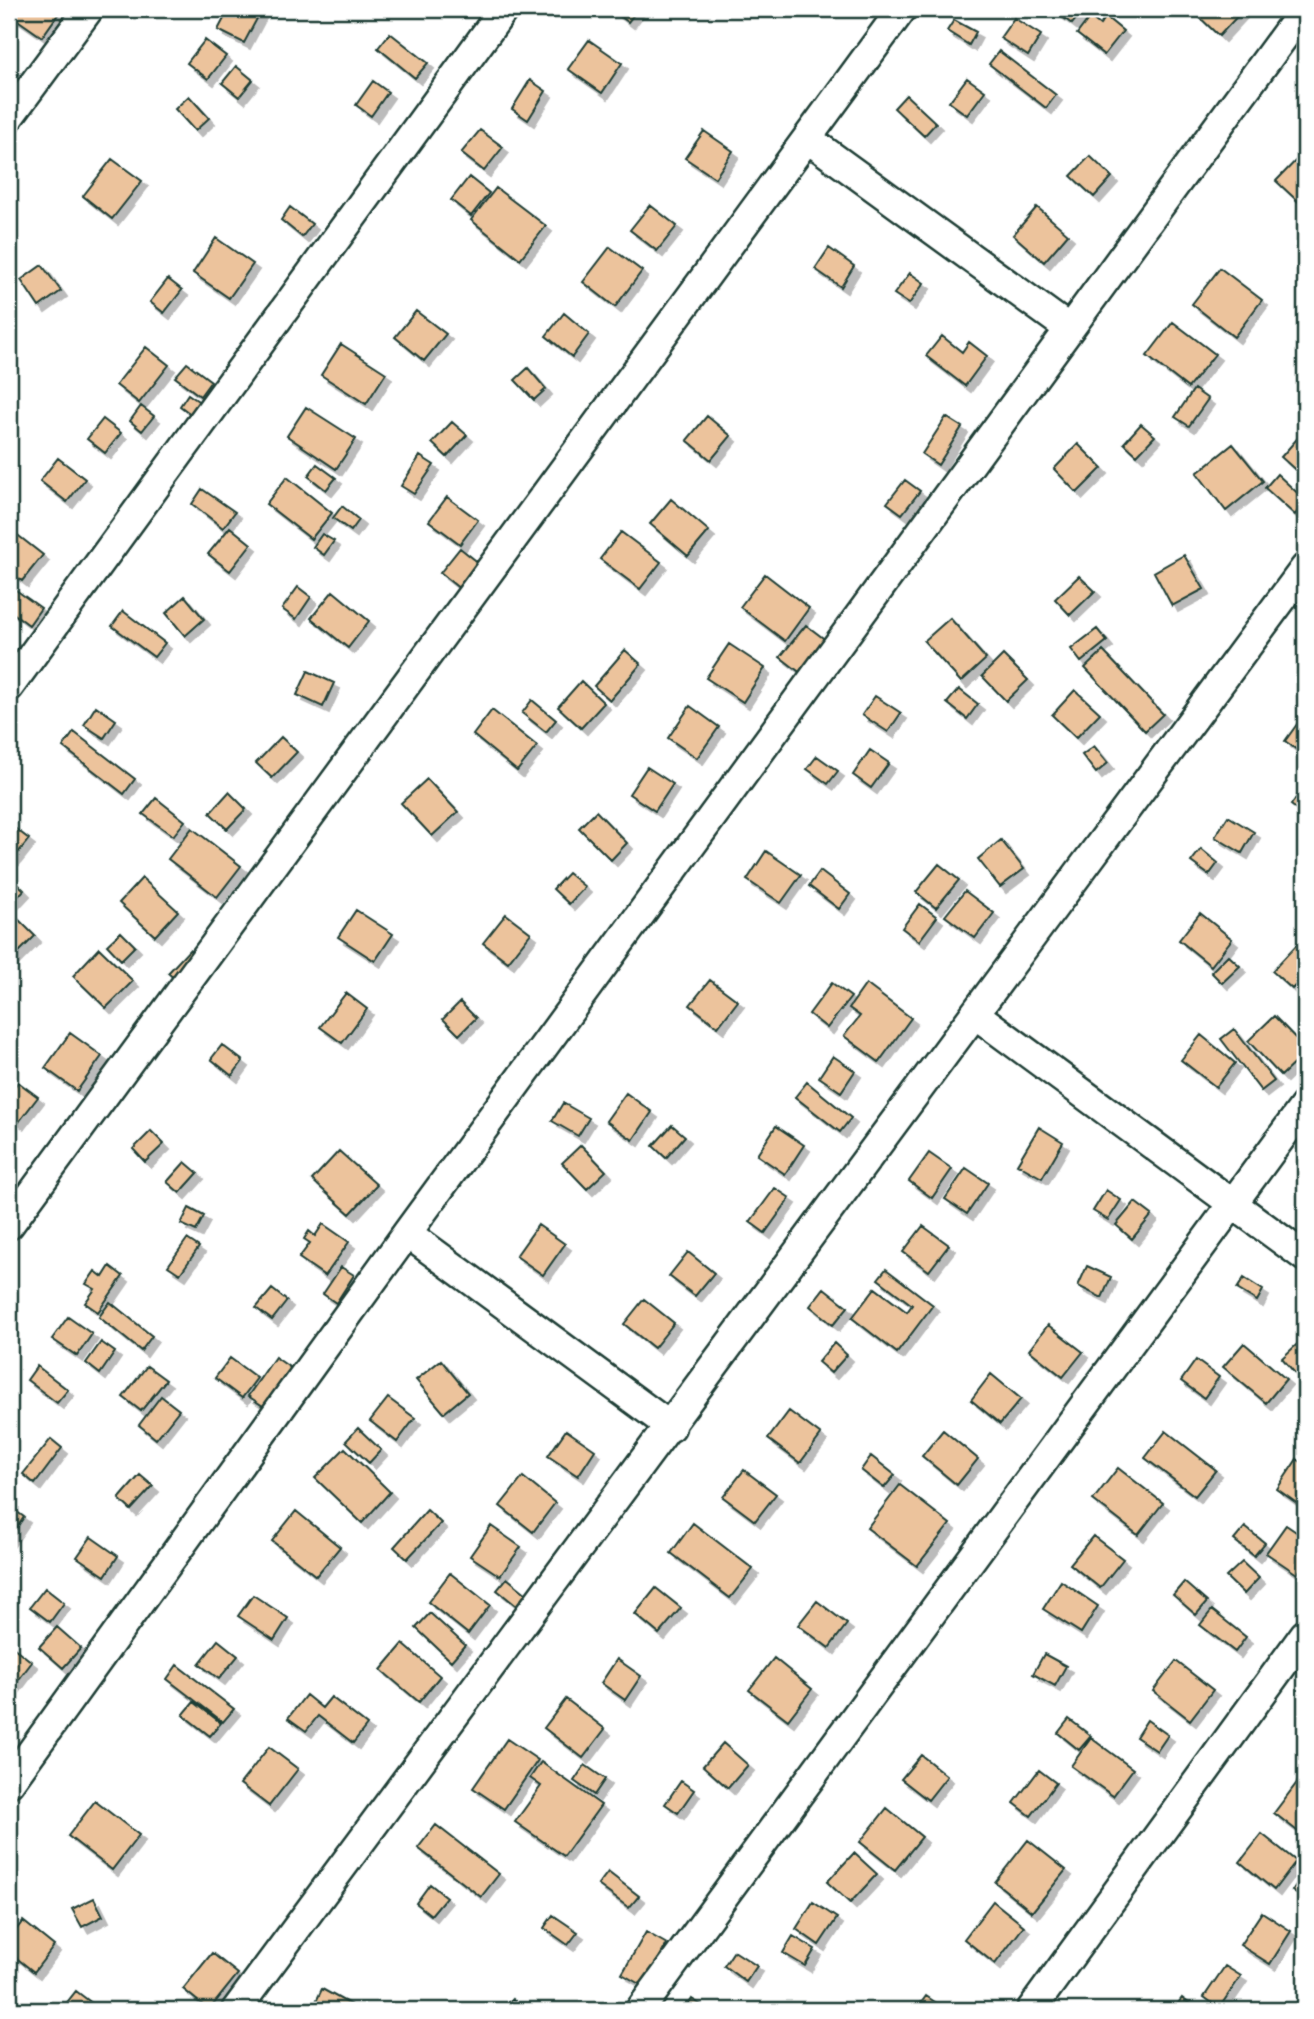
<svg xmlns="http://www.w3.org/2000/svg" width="1314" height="2019" viewBox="0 0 1314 2019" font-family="Dekko,sans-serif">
<defs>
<filter id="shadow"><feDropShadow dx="6" dy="6" stdDeviation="0" flood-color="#0004"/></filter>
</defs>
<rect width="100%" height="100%" fill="#fff"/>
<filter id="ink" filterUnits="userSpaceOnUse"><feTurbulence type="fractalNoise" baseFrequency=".0143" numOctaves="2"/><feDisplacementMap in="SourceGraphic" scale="14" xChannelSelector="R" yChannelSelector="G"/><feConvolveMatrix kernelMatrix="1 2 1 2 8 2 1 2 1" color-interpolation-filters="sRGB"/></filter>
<g filter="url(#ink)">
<path fill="#ecc39c" stroke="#1f3d34" stroke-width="2" filter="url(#shadow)" d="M9 9H59L61 10 42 37 9 14Z
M229 9H253L260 13 244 43 218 30Z
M611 9H638L628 22Z
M1052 9H1084L1072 24Z
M1191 9H1244L1219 36Z
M1090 17 1100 25 1106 17 1123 31 1104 55 1077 34Z
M1014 18 1041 35 1028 56 1000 38Z
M954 20 976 32 969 45 947 31Z
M390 33 428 63 415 78 378 48Z
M205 40 226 56 208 79 187 63Z
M589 40 622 63 602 93 568 69Z
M999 51 1056 95 1046 108 989 64Z
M236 66 253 80 239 97 222 83Z
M967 78 985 91 967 115 949 102Z
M530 80 546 91 528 120 512 109Z
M373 81 388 92 371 116 356 105Z
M906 95 936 123 924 136 894 108Z
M189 96 209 118 195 131 175 109Z
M480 130 503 147 484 171 461 153Z
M704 131 733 151 715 178 685 158Z
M1305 151V208L1276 181Z
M1090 156 1112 177 1094 197 1071 176Z
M112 159 142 181 112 219 83 196Z
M469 177 489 193 471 216 451 200Z
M496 188 546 226 520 259 471 220Z
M650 205 677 226 657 251 630 230Z
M290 207 312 224 302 237 281 220Z
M1037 207 1068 234 1044 262 1013 235Z
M216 238 253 264 229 298 193 273Z
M610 247 642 271 615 307 583 282Z
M829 248 854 266 841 287 815 269Z
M42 265 61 291 39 307 21 280Z
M1220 268 1262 300 1234 337 1192 304Z
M910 273 924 283 909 304 894 294Z
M168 279 182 290 164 313 150 302Z
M416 311 446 334 424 361 395 337Z
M564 313 589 334 572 357 546 336Z
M1173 322 1215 354 1188 388 1147 356Z
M942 336 962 352 969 342 987 356 965 386 926 356Z
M341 344 386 373 366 404 321 375Z
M146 347 169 365 139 403 116 385Z
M187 363 211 381 200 396 175 377Z
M528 368 546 389 534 400 515 380Z
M1194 389 1208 399 1189 426 1175 417Z
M188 394 201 403 192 415 180 406Z
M141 406 154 416 142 431 130 421Z
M306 407 356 439 336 469 287 436Z
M707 416 731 436 711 460 687 440Z
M946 417 962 427 938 465 922 454Z
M103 419 121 433 105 453 87 439Z
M452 422 467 435 447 457 432 443Z
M1141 424 1155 436 1137 455 1124 443Z
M1303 432 1305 472 1302 476 1281 457Z
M1078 444 1102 468 1077 493 1054 469Z
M1233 444 1263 481 1226 511 1197 473Z
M420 456 434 465 414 494 401 486Z
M58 458 85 479 67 502 40 481Z
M317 464 336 478 326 490 308 476Z
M1277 474 1305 500 1295 515 1265 488Z
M287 477 332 513 311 539 266 504Z
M905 480 920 491 902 514 887 503Z
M202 489 235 512 223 528 192 504Z
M447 497 478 520 460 544 429 521Z
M671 499 709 531 688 556 650 524Z
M342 506 359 520 351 531 333 518Z
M230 527 251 544 230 571 208 554Z
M621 532 661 562 640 589 600 559Z
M15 533 43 555 22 581 9 571V541Z
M322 534 334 541 324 555 313 547Z
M460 548 480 564 460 589 440 573Z
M1184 555 1204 589 1172 606 1154 572Z
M765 574 809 608 785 641 740 607Z
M1079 576 1095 591 1070 615 1055 599Z
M298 587 311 597 296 619 282 609Z
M13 588 41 608 29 625 9 610V594Z
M333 591 369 621 348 648 311 618Z
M185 596 204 619 185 636 166 613Z
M123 611 165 643 154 657 112 626Z
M950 618 986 659 961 682 924 641Z
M806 625 827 641 802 674 780 657Z
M1097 629 1107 641 1081 662 1071 649Z
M729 644 765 668 743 702 706 678Z
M625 650 641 664 610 700 594 686Z
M1103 651 1163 714 1145 731 1085 668Z
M1003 655 1028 680 1006 701 982 676Z
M308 671 334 683 323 707 297 695Z
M581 681 604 703 581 728 558 707Z
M959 689 978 704 967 719 947 703Z
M1075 690 1100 713 1076 738 1052 715Z
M875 696 901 713 888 732 862 715Z
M532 700 556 720 546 732 522 713Z
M96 706 116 720 104 738 84 725Z
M690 706 719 727 697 758 668 738Z
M492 710 537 746 517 771 473 735Z
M1305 713V756L1285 741Z
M74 732 135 779 124 794 63 747Z
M281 737 297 752 272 778 256 763Z
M1094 746 1108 763 1096 773 1082 755Z
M870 750 889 763 871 788 853 775Z
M817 756 838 771 828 784 807 769Z
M647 767 673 784 655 811 629 794Z
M427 779 458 812 432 836 401 803Z
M1305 785V816L1291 805Z
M229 792 246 809 227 829 210 813Z
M156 798 185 821 173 836 143 814Z
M596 811 627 843 611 860 579 828Z
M1228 816 1254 832 1242 853 1215 837Z
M12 826 29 839 13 859 9 856V830Z
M192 828 241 866 217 897 168 859Z
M1001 840 1024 869 1000 887 978 859Z
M1201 849 1218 863 1209 875 1191 862Z
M766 851 801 875 781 903 747 880Z
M939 864 959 880 936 908 916 892Z
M820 871 850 894 839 909 809 886Z
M568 873 585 887 569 904 553 889Z
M9 875 24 890 10 905 9 903Z
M142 878 178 911 155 936 119 903Z
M965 891 994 913 975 938 945 916Z
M920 904 937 917 919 941 902 928Z
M356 910 393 934 375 961 338 937Z
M1200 913 1232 939 1211 966 1179 940Z
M506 914 531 933 508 962 483 943Z
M15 916 35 936 9 962V922Z
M121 932 135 946 121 960 107 945Z
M1301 940 1305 944V975L1292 989 1272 971Z
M99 948 133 981 106 1008 73 976Z
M190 949 204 960 181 985 168 973Z
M1228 955 1240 966 1222 983 1211 972Z
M710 980 738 1001 718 1027 690 1005Z
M832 983 851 997 827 1028 809 1014Z
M866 984 911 1018 879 1062 844 1036 860 1016 849 1008Z
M346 993 367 1009 342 1043 320 1027Z
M460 1002 476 1018 459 1035 443 1019Z
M1274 1016 1305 1048V1053L1281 1076 1248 1041Z
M1234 1029 1274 1081 1261 1091 1221 1039Z
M70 1033 102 1056 77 1091 45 1068Z
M1201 1035 1235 1063 1216 1087 1181 1060Z
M222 1045 243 1061 232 1076 211 1059Z
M833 1056 855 1071 841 1092 819 1077Z
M18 1082 38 1097 18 1123 9 1116V1093Z
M807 1082 851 1118 840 1132 795 1097Z
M626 1093 652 1112 633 1140 606 1121Z
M563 1103 589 1118 578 1136 552 1121Z
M672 1125 685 1136 666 1158 653 1146Z
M776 1126 804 1145 785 1174 757 1155Z
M1039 1127 1063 1142 1042 1178 1017 1164Z
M151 1131 164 1144 145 1162 133 1149Z
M581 1145 606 1171 587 1189 562 1163Z
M339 1151 377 1185 350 1214 312 1180Z
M929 1153 952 1169 932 1198 909 1181Z
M185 1162 198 1173 180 1193 167 1182Z
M966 1168 988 1183 967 1214 945 1199Z
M775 1188 790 1198 765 1233 750 1222Z
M1106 1190 1121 1200 1108 1220 1093 1211Z
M1135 1202 1152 1215 1132 1239 1116 1225Z
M189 1208 204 1216 196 1231 181 1224Z
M323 1224 349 1242 325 1276 299 1258 310 1243 304 1239 309 1231 315 1236Z
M538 1225 565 1244 543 1275 516 1256Z
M923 1226 949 1245 929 1271 903 1252Z
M187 1239 199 1247 180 1274 168 1266Z
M688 1252 714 1273 695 1296 669 1276Z
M110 1266 123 1276 98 1312 85 1303 95 1289 86 1284 95 1271 103 1277Z
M1087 1266 1111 1277 1102 1298 1078 1286Z
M341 1267 354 1275 336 1303 323 1294Z
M886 1269 933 1305 897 1353 852 1318 875 1288 907 1312 912 1305 878 1279Z
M1244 1278 1263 1290 1257 1301 1237 1289Z
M824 1288 848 1307 833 1325 810 1306Z
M272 1289 287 1301 272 1320 256 1308Z
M644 1299 674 1323 654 1348 624 1324Z
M110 1302 152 1336 141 1351 99 1317Z
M68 1317 92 1334 77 1356 52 1339Z
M1048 1325 1083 1352 1063 1377 1029 1350Z
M1305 1337V1385L1282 1358Z
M101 1342 115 1352 100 1374 86 1363Z
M834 1343 847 1355 831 1373 818 1362Z
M1244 1343 1286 1379 1266 1403 1223 1367Z
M275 1357 292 1369 266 1408 248 1396Z
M230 1358 257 1378 242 1398 215 1378Z
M441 1360 468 1393 444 1413 416 1380Z
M1196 1360 1219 1377 1204 1398 1181 1381Z
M37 1366 68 1390 57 1403 27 1380Z
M147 1366 166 1380 141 1411 123 1397Z
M991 1374 1021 1399 1000 1424 971 1400Z
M161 1396 179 1410 156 1439 139 1425Z
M388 1398 415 1418 397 1442 370 1421Z
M789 1411 821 1435 800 1463 768 1439Z
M358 1428 381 1450 369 1463 346 1441Z
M566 1430 595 1450 578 1476 548 1456Z
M943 1430 978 1459 957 1485 922 1456Z
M1166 1431 1216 1470 1195 1496 1145 1458Z
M51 1439 62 1448 35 1484 23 1474Z
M345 1448 390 1492 362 1523 315 1478Z
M871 1456 895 1475 884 1488 861 1470Z
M1297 1459 1305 1465V1509L1277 1489Z
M1118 1468 1163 1503 1138 1535 1093 1500Z
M744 1470 776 1494 755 1521 723 1497Z
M140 1475 153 1486 131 1510 119 1499Z
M523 1477 555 1503 533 1532 500 1506Z
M900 1485 950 1524 917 1566 867 1528Z
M13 1509 24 1517 9 1539V1515Z
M427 1510 441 1523 407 1559 394 1547Z
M296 1511 340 1547 316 1576 272 1541Z
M693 1523 753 1569 730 1598 671 1553Z
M1286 1525 1305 1538V1563L1297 1574 1266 1553Z
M491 1526 521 1547 500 1576 470 1556Z
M1245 1527 1265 1543 1254 1556 1234 1540Z
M1093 1536 1123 1559 1100 1588 1070 1564Z
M91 1537 118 1556 105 1576 77 1557Z
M1242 1562 1259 1578 1244 1594 1226 1577Z
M450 1573 490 1605 468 1634 428 1602Z
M507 1578 528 1595 518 1607 497 1590Z
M1061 1581 1098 1606 1081 1633 1043 1609Z
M1184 1582 1207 1602 1196 1615 1173 1595Z
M45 1588 64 1603 50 1622 30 1607Z
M656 1588 681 1608 659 1634 635 1614Z
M253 1595 288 1618 274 1640 238 1616Z
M817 1601 847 1624 829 1648 798 1625Z
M1212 1610 1246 1637 1235 1652 1200 1625Z
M430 1613 465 1645 451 1661 416 1628Z
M57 1627 81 1648 63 1668 39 1647Z
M218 1640 238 1656 219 1679 199 1664Z
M9 1644 32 1662 10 1691 9 1689Z
M403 1644 440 1676 419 1702 381 1670Z
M1044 1654 1066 1666 1055 1686 1033 1674Z
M774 1658 812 1689 788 1720 749 1690Z
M617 1659 641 1676 625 1700 601 1683Z
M1176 1661 1213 1690 1190 1720 1153 1691Z
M177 1665 234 1709 223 1722 167 1679Z
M306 1695 322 1708 331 1697 367 1725 353 1743 318 1716 306 1731 288 1718Z
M566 1699 605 1729 583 1758 544 1728Z
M194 1702 221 1723 210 1736 183 1715Z
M1069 1719 1091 1736 1079 1750 1058 1733Z
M1147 1720 1168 1735 1157 1751 1136 1737Z
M1091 1738 1133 1769 1113 1796 1071 1766Z
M507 1739 538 1760 504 1809 473 1788Z
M723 1743 748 1765 728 1788 703 1766Z
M269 1747 298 1769 269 1806 240 1784Z
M921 1755 947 1776 928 1800 901 1779Z
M541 1762 601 1805 564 1856 515 1822 541 1786 530 1778Z
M585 1765 605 1779 594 1795 574 1781Z
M1039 1770 1056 1783 1031 1816 1014 1803Z
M1299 1780 1305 1785V1837L1274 1813Z
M681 1781 694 1790 678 1813 665 1804Z
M95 1801 139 1835 112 1870 68 1836Z
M887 1808 922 1837 895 1870 860 1842Z
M436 1825 499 1874 481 1897 418 1848Z
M1262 1834 1296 1861 1274 1890 1240 1862Z
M1028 1840 1066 1870 1032 1912 995 1882Z
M854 1853 877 1874 850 1903 827 1882Z
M1305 1871V1900L1292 1891Z
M608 1872 639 1896 629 1908 598 1885Z
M430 1884 446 1897 431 1915 416 1903Z
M94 1898 103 1916 82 1927 72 1909Z
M993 1901 1024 1926 995 1964 964 1939Z
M813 1902 837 1918 819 1945 796 1929Z
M1262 1912 1291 1931 1270 1964 1240 1945Z
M553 1915 578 1932 568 1945 544 1928Z
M23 1921 54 1946 34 1972 9 1952V1939Z
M646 1932 667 1944 643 1986 622 1974Z
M793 1936 815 1949 805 1966 783 1953Z
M734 1951 757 1966 746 1982 724 1966Z
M212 1953 238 1974 209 2010 183 1989Z
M1225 1966 1241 1976 1219 2008 1204 1997Z
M322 1989 355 2007 354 2010H312Z
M76 1991 101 2010H61Z
M926 1996 947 2010H916Z
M1182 1998 1198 2010H1173Z
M513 1999 525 2010H502Z
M692 1999 709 2010H685Z"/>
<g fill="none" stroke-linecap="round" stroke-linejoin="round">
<g stroke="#1f3d34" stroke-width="33">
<path id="street" d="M9 117 89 9
M808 139 1068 328
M9 687 504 9
M975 1014 1305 1257
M9 1225 902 9
M407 1233 671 1427
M9 1783 407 1233 1304 9
M236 2010 1305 568
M640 2010 1305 1105
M1031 2010 1305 1634"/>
</g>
<use href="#street" stroke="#fff" stroke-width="28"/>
</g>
</g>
<rect width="1314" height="2019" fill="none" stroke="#fff" stroke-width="35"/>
<rect x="18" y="18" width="1279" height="1984" fill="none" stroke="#1f3d34" stroke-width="2.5" filter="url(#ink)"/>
</svg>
